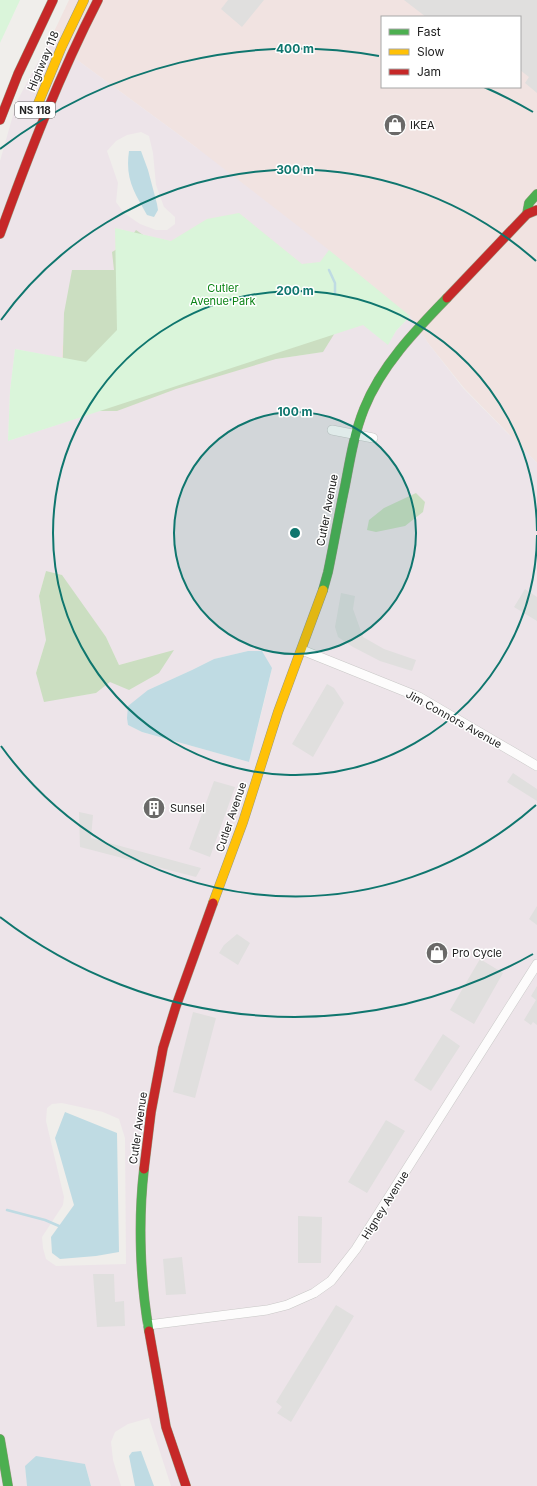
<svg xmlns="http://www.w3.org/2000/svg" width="537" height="1486" viewBox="0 0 537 1486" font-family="Inter,sans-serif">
<rect width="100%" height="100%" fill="#f0eeeb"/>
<path fill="#f1e3e1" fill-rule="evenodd" d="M69 0H537V463L464 388 428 343 410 316 117 411 9 419 115 228 171 241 197 148 50 40ZM382 17H520V87H382Z"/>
<path fill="#ede4e9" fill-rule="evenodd" d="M50 40 197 148 329 250 320 262 302 264 239 213 207 219 171 241 115 228V250L112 252 114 270 62 346V358L15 349 10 391 8 441 99 411H117L176 389 276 359 322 352 334 334 363 325 388 344 396 331 410 316 428 343 463 388 537 463V1486H171L149 1418 128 1424 115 1432 111 1442 113 1460 121 1486H91L85 1464 25 1466 27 1486H0V161L17 101ZM141 132 149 136 153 153 156 185 164 207 175 217V224L167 230H156L140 224 124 213 116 202 118 183 107 151 116 141 127 135ZM46 571 84 607 106 637 119 665 173 651 110 682 96 693 71 697 36 673 46 640 39 596ZM248 651 272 668 267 690 249 762 142 732 128 725 148 690 192 670 214 659ZM62 1103 103 1112 119 1119 125 1138 126 1264 56 1266 46 1259 43 1248 42 1237 63 1205 64 1197 46 1121 47 1108 52 1104Z"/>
<path fill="#cbdec1" d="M136 230 159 246 341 323 323 352 276 359 176 389 117 411H79L62 388 64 313 72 270H114L112 252 126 244Z
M416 493 425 502 423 512 405 526 376 532 367 530 369 520 384 508Z
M46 571 62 575 106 637 119 665 174 650 159 673 129 690 110 682 96 693 44 702 36 673 46 640 39 596Z"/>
<path fill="#daf5da" d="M0 0H20L0 43Z
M239 213 302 264 320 262 329 250 410 316 396 331 388 345 363 325 8 441 10 391 15 349 86 362 117 330 115 228 171 241 207 219Z"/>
<path fill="#e0dfde" d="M228 0H264L242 27 221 9Z
M404 0H537V93L525 83 529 77 520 70V17H426Z
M525 589 537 597V621L514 607Z
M341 593 355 596 353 609 363 637 384 649 416 660 412 671 380 661 353 647 338 637 335 627Z
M327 684 334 688 344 703 313 757 292 744Z
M513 773 537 789V801L507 782Z
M214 781 235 787 210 857 189 849Z
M79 812 93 815 91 838 201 868 196 877 80 847Z
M537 906V925L529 919Z
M237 934 250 943 238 965 219 953 224 945Z
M480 959 503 973 474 1024 450 1010Z
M537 986V1025L533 1022 531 1025 524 1020 536 1000 531 996Z
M193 1012 216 1018 195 1098 173 1092Z
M443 1034 460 1046 431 1091 414 1080Z
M386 1120 405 1131 367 1193 348 1182Z
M298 1216 322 1217 321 1263H298Z
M182 1257 186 1294 166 1295 163 1259Z
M93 1274H114L115 1302 124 1301 125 1326 97 1327Z
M336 1305 354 1316 291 1422 277 1413 282 1407 276 1402Z"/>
<path fill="#bfdbe3" d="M129 151H141L148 170 157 204 158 210 154 217 147 215C134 192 125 179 129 151Z
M248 651H262L272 668 249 762 142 732 128 725 127 718 128 706 148 690 192 670 214 659Z
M65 1112 117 1133 119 1252 96 1256 60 1259 52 1253 51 1237 74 1205 55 1138Z
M141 1451 154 1486H135L129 1456 132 1452Z
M36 1456 85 1464 91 1486H27L25 1466Z"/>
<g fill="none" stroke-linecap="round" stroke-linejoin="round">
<path stroke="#bfdbe3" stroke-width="2.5" d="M329 270 335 283V294
M7 1210 45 1220 59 1226"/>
<g stroke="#c9c8c7" stroke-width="10">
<path id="street" d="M332 430 373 438
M302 650 419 697 537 766
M148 1325 267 1310 287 1305 314 1293 331 1281 356 1249 537 964"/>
</g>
<g stroke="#999a82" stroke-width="10">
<path id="fast" d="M527 214 529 203 537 194
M323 590 328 572C334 543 339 514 345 486 350 460 354 434 364 409 381 366 415 331 447 298
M144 1169C138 1221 140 1280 149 1331
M0 1439 8 1486"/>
</g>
<g stroke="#999a82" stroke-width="10">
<path id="slow" d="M35 111 62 46 84 0
M213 903 243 822 278 712 323 590"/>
</g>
<g stroke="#999a82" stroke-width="10">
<path id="jam" d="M0 120 18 74 53 0
M0 234C29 154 59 76 98 0
M447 298 527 214 537 210
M144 1169 151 1112 163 1048 176 1006 213 903
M149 1331 166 1427 186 1486"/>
</g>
<use href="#street" stroke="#fdfcfc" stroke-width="9"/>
<use href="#fast" stroke="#4caf50" stroke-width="9"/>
<use href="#slow" stroke="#ffc107" stroke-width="9"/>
<use href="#jam" stroke="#c62828" stroke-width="9"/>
</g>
<circle cx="295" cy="533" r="121" fill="#0f766e" fill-opacity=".12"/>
<g fill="none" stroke="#0f766e" stroke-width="2">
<circle cx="295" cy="533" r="121"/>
<path d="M537 535A242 242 0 1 1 537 531"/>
<path d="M536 805A363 363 0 0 1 1 746M1 320A363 363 0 0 1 536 261"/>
<path d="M533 954A484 484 0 0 1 0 917M0 149A484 484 0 0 1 379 56M484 87A484 484 0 0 1 533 112"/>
</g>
<defs>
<g id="shop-disc" transform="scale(1.15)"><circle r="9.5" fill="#6a6968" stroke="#fff"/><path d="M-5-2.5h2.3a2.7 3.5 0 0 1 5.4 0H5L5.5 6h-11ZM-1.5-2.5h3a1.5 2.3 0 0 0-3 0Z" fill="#fff"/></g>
<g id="building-disc" transform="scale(1.15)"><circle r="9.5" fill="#6a6968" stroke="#fff"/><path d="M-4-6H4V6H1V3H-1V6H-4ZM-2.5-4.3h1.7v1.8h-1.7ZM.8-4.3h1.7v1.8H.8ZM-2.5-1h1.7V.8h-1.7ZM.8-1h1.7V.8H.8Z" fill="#fff"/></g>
</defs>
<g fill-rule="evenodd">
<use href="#shop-disc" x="395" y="125"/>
<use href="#building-disc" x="154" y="808"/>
<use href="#shop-disc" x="437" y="953"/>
</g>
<g text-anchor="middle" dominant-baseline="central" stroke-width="3" stroke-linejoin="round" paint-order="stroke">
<rect fill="#fff" stroke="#646464" stroke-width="1" x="15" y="102" width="40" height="16" rx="3"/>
<g font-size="10" font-weight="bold" fill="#222">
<text x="35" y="110">NS 118</text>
</g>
<g font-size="11" fill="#222" stroke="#fff">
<text transform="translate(43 61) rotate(-67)">Highway 118</text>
<text transform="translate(327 510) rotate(-79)">Cutler Avenue</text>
<text transform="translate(454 719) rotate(29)">Jim Connors Avenue</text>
<text transform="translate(231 817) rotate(-71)">Cutler Avenue</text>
<text transform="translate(138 1128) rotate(-82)">Cutler Avenue</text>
<text transform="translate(385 1205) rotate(-58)">Higney Avenue</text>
</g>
<g font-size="11" fill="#222" stroke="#fff" text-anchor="start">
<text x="410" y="125">IKEA</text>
<text x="170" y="808">Sunsel</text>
<text x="452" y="953">Pro Cycle</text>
</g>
<g font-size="11" fill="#0c8416" stroke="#fff">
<text x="223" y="288">Cutler<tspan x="223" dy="13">Avenue Park</tspan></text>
</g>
</g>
<circle cx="295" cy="533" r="6" fill="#0f766e" stroke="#fff" stroke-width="2"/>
<g font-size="12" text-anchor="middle" font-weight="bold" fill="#0f766e" stroke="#fff" stroke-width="3" stroke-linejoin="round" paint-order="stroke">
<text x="295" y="53">400 m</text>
<text x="295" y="174">300 m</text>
<text x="295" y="295">200 m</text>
<text x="295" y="416">100 m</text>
</g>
<rect x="381" y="16" width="140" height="72" fill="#ffffff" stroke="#a7a7a7"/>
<rect x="389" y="29" width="20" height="6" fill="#4caf50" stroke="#a7a7a7"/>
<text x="417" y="36" font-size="12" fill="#222222">Fast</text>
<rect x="389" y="49" width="20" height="6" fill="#ffc107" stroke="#a7a7a7"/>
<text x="417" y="56" font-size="12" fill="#222222">Slow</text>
<rect x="389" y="69" width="20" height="6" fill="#c62828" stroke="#a7a7a7"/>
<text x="417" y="76" font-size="12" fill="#222222">Jam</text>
</svg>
